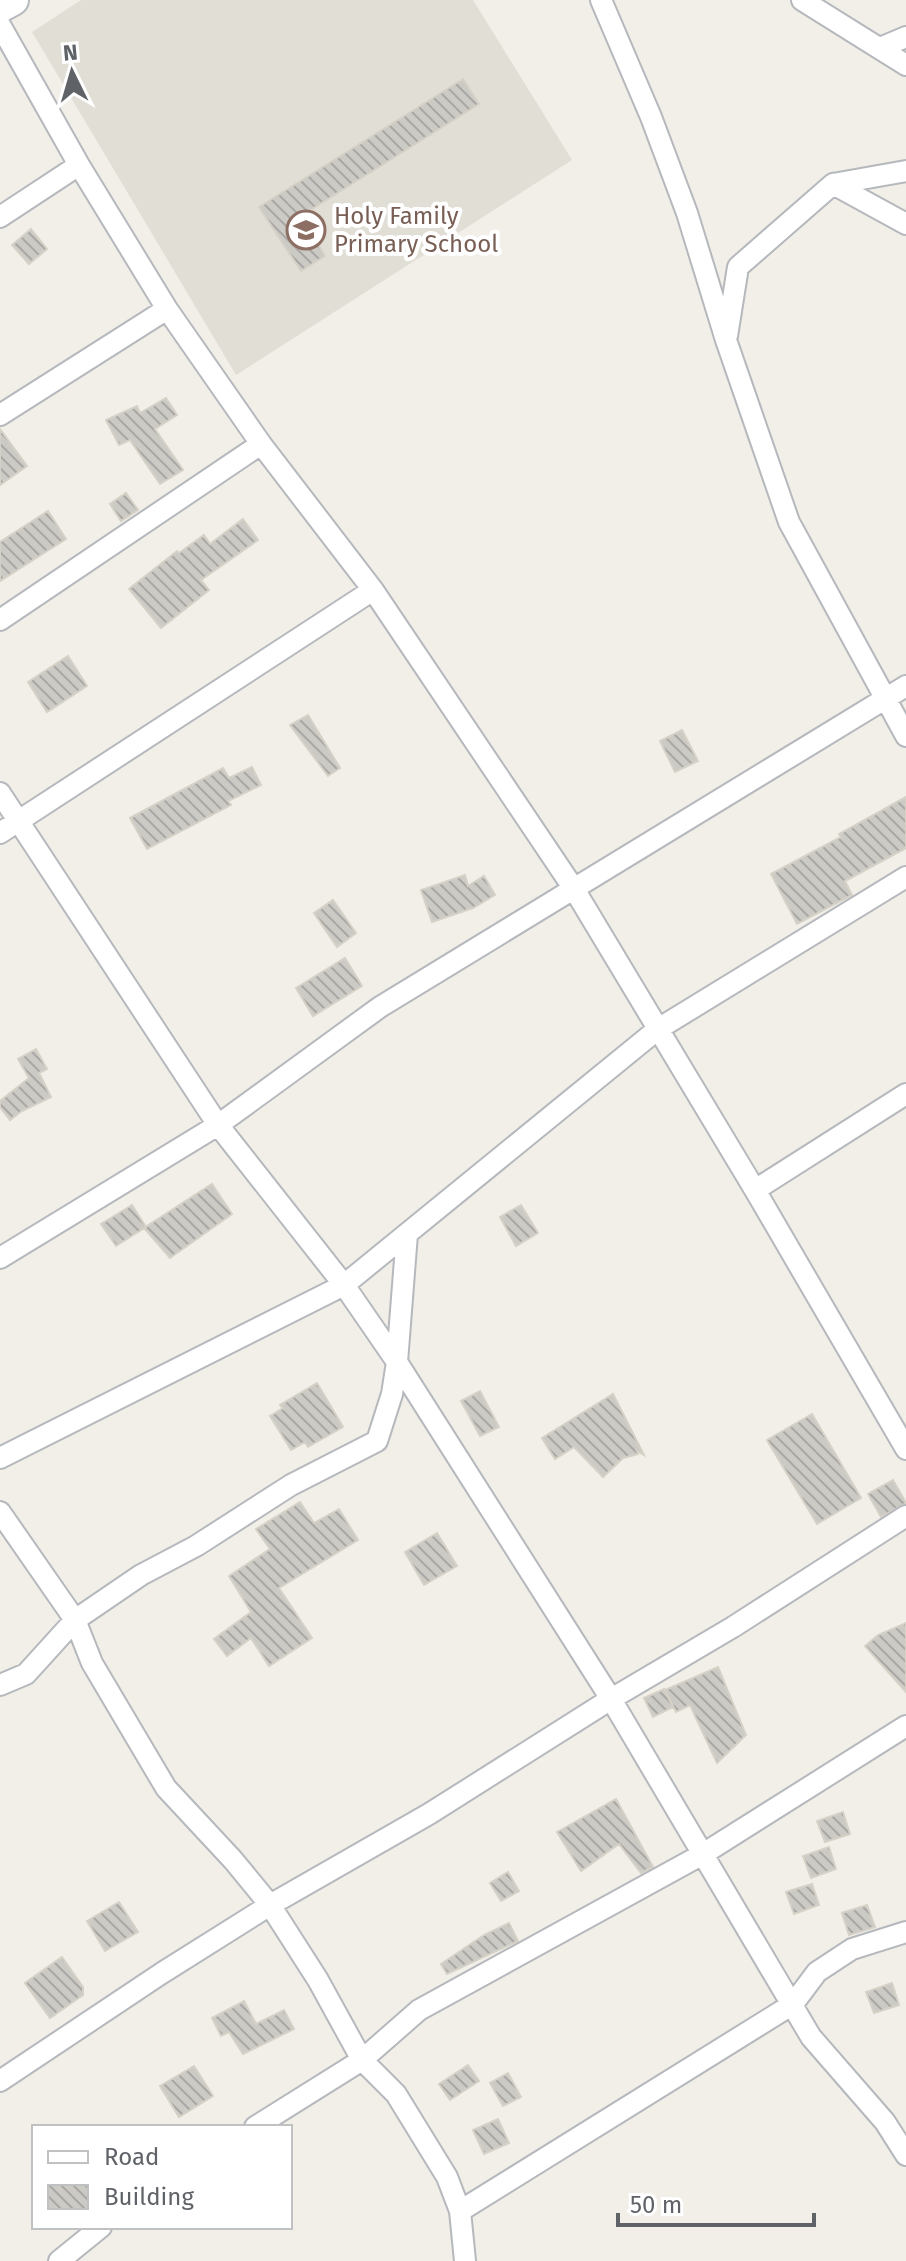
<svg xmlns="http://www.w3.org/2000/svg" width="906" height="2261" viewBox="0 0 906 2261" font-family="'Fira Sans',sans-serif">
<defs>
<pattern id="building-back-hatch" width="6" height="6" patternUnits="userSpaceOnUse" patternTransform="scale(2)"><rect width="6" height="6" fill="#cccac5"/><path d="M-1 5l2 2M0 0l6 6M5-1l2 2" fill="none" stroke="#a9a8a4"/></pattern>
</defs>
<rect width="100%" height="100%" fill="#f1efe8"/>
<path fill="#e1ded6" d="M81 0H473L572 160 236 375 32 32Z"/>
<path fill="url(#building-back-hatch)" stroke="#d6d1c6" stroke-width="2" d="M463 79 479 104 301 216 325 256 301 271 259 207Z
M31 229 47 249 29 264 12 245Z
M166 398 177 415 155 429 183 470 160 484 130 440 119 445 106 420 137 406 140 413Z
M0 429 27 466 0 485Z
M126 493 138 510 121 521 110 504Z
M48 511 66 539 0 581V542Z
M243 519 258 540 201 580 209 590 161 628 129 589 177 551 179 553 204 535 210 544Z
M68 656 87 686 47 712 28 682Z
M308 715 340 768 328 776 290 725Z
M682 730 698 761 675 772 660 741Z
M252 767 261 785 228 801 231 805 147 849 130 818 223 768 229 778Z
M906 797V848L845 881 852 895 797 924 771 874 841 837 839 834Z
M465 875 468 886 484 876 495 895 473 908 432 922 421 890Z
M333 900 356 933 337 947 314 913Z
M345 958 362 986 313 1016 296 988Z
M36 1049 47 1069 39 1073 51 1097 22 1111 10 1120 0 1107V1101L29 1078 18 1059Z
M212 1184 232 1214 170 1258 144 1228Z
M132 1205 146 1227 116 1246 101 1224Z
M521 1205 538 1233 516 1246 500 1217Z
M317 1383 343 1427 308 1447 305 1442 291 1450 270 1416 283 1408 280 1405Z
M480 1391 499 1427 480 1436 461 1401Z
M613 1394 644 1455 637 1451 638 1454 623 1458 603 1477 574 1447 555 1459 542 1438Z
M812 1414 861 1498 817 1524 767 1440Z
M893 1480 906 1503 881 1517 868 1494Z
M300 1502 314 1523 339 1509 358 1540 279 1588 312 1638 269 1666 251 1638 227 1656 214 1639 251 1612 229 1576 270 1549 256 1529Z
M437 1533 457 1566 424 1585 405 1552Z
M906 1623V1692L865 1646 878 1635Z
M718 1667 746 1735 717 1763 690 1705 676 1712 665 1690Z
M664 1689 673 1707 653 1717 644 1698Z
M616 1799 653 1867 641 1873 619 1844 581 1871 557 1832Z
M843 1812 850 1834 825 1842 817 1821Z
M829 1847 836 1869 811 1878 803 1856Z
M508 1872 519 1891 501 1901 490 1883Z
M812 1884 819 1905 794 1914 786 1892Z
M119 1902 138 1932 105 1951 87 1921Z
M867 1905 875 1927 849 1935 842 1913Z
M509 1923 518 1941 447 1974 441 1964 484 1935Z
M62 1957 83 1987V1995L50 2018 25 1983Z
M892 1983 899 2005 874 2013 866 1992Z
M244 2001 256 2024 284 2010 294 2029 243 2054 229 2032 221 2036 212 2018Z
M468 2065 479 2081 450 2100 439 2084Z
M194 2066 213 2096 179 2117 160 2086Z
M508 2073 521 2097 503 2106 490 2083Z
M498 2119 509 2143 484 2154 473 2130Z"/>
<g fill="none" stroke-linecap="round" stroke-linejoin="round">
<g stroke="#b5b8bc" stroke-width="24">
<path id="street" d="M601 0 651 117 687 213 726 340 789 522 906 736
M802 0 906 65
M0 25 79 165 167 309 261 444 373 590 574 889 755 1190 906 1449
M880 48 906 37
M833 184 906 171
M0 217 79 165
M727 336 738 267 833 184 906 224
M0 415 167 309
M0 620 261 444
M0 793 218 1125 344 1285 397 1362 611 1699 811 2037 885 2122 906 2155
M0 833 373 590
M755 1190 906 1094
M0 1258 218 1125 380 1007 906 686
M0 1458 344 1285 658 1029 906 877
M0 1512 75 1620 92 1663 166 1788 233 1860 270 1905 318 1980 362 2060 396 2094 447 2177 460 2211 465 2261
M0 1685 26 1674 75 1620 141 1575 196 1546 291 1485 377 1441 392 1394 397 1362 407 1234
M0 2081 162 1973 270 1905 429 1814 611 1699 733 1627 906 1516
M255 2127 362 2060 419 2010 703 1854 906 1726
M460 2211 793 2004 817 1972 852 1949 906 1932
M59 2261 101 2227"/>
</g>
<g stroke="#b6babf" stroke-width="34">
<path id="secondary" d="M0 7 13 0"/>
</g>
<use href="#street" stroke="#fff" stroke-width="20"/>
<use href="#secondary" stroke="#fff" stroke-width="30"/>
</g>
<defs>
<g id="school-ring" transform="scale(2)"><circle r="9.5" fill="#fff" stroke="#8d6e63" stroke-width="1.5"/><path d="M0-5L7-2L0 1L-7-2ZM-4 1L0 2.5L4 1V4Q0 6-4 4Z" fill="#8d6e63"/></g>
</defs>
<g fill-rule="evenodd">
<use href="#school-ring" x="306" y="230"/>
</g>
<g text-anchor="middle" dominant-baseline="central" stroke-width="8" stroke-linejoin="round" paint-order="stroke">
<g font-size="24" fill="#785e54" stroke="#fff" text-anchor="start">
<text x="334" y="216">Holy Family<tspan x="334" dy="28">Primary School</tspan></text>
</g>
</g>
<rect x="32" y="2125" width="260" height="104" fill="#ffffff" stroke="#bfc1c3" stroke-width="2"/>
<rect x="48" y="2151" width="40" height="12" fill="#ffffff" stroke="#bfc1c3" stroke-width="2"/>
<text x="104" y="2165" font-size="24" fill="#5f6368">Road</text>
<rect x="48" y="2185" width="40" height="24" fill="url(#building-back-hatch)" stroke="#bfc1c3" stroke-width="2"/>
<text x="104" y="2205" font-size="24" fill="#5f6368">Building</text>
<g transform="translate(72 72) rotate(355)" stroke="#ffffff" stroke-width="6" paint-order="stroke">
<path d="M0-6L14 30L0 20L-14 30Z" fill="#5f6368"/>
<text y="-12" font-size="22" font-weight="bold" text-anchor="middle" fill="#5f6368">N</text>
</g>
<path d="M618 2213v12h196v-12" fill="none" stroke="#5f6368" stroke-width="4"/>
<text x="630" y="2213" font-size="24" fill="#5f6368" stroke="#ffffff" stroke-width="6" paint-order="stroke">50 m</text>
</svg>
